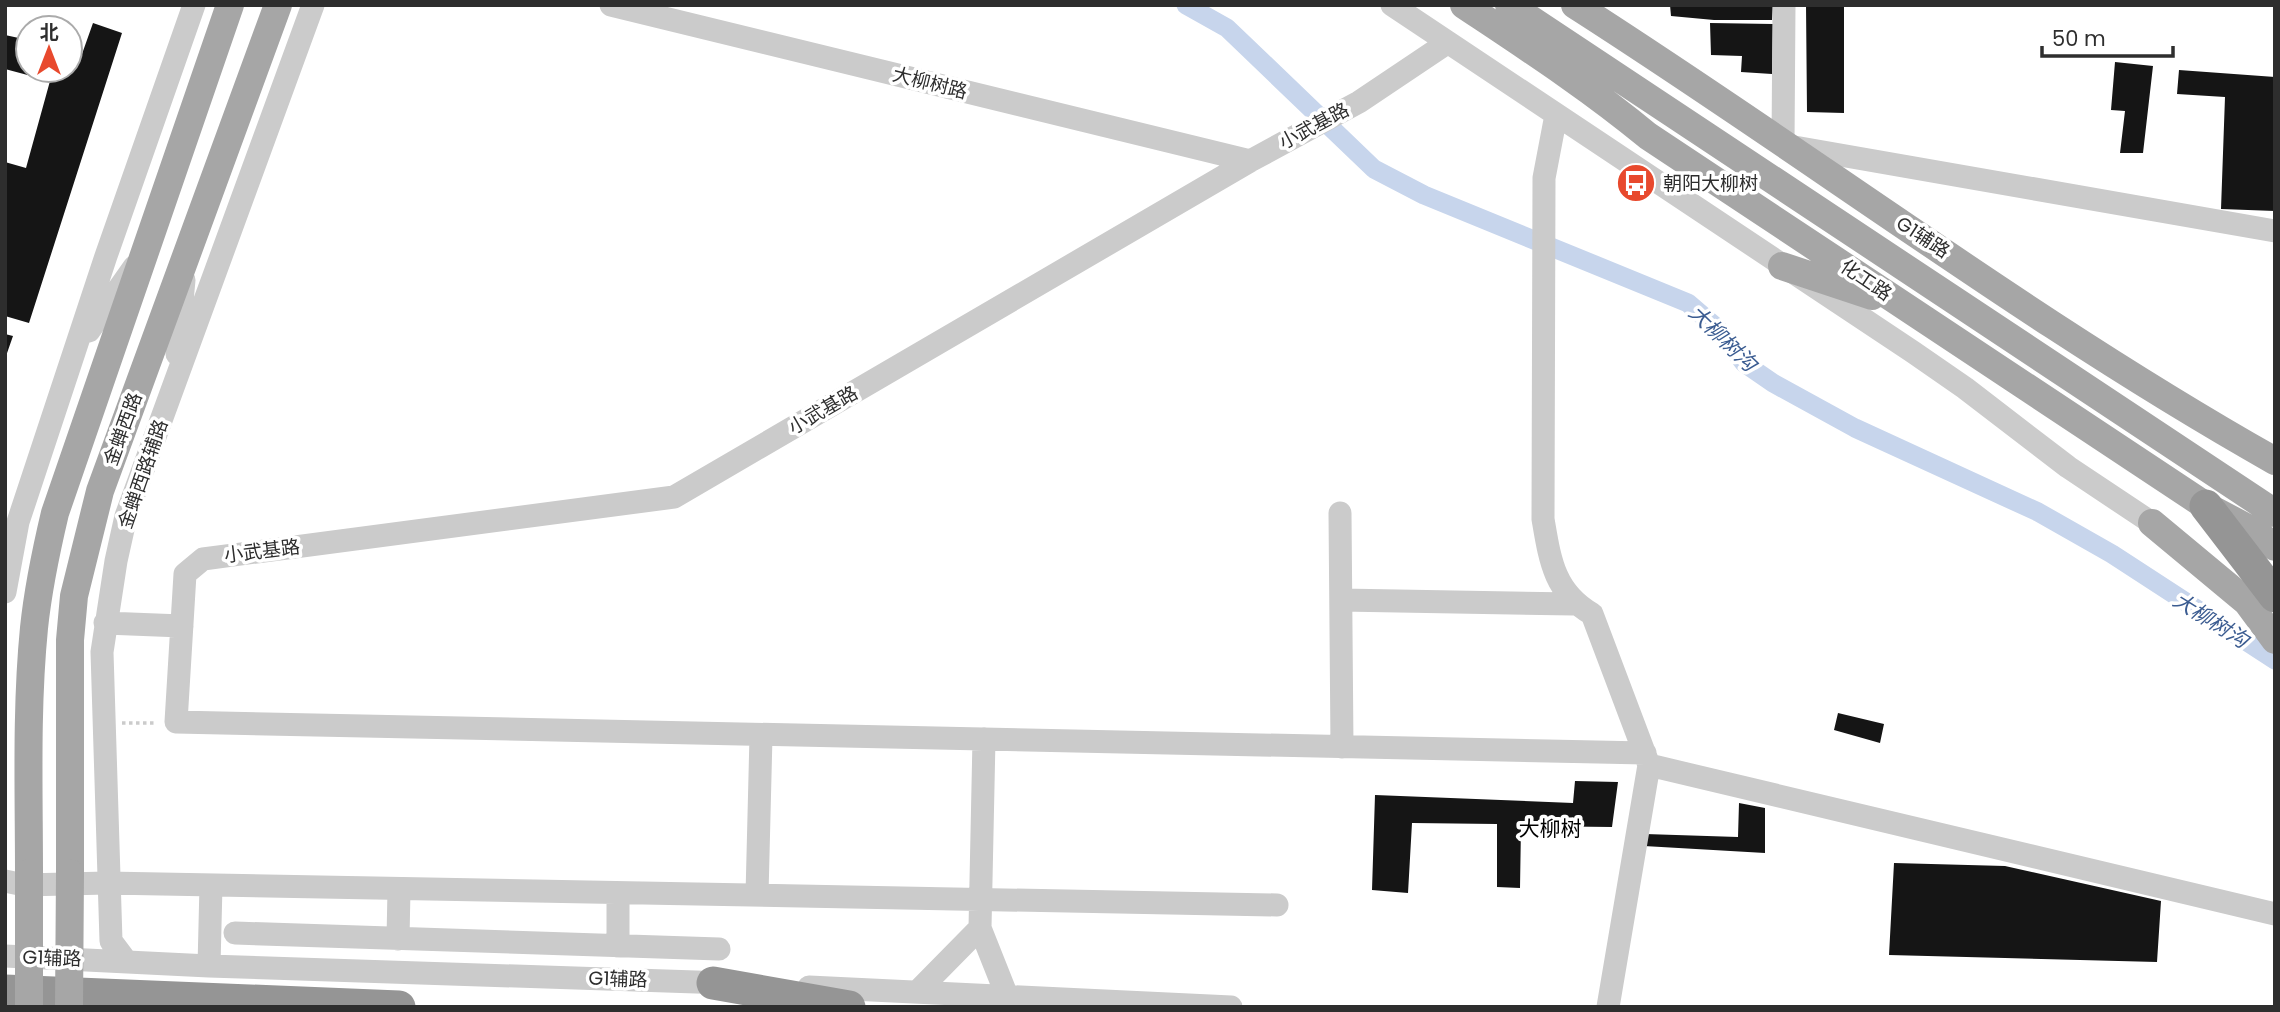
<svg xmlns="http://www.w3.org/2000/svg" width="2280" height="1012" viewBox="0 0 2280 1012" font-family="Poppins,'Noto Sans SC',sans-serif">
<rect width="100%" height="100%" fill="#fff"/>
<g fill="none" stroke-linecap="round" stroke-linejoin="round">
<path stroke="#c7d5ec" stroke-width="19" d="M1186 5 1227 28 1374 169 1424 195 1688 303 1717 328 1744 363 1773 383 1855 428 2038 512 2112 554 2275 660"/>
</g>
<path fill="#151515" d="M1670 5H1773L1772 20H1714L1671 16Z
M1806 5H1844V113L1807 112Z
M93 23 122 33 29 323 5 316V162L26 168 50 81 5 69V35L28 40V70H70V51L82 54Z
M1710 23 1773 24 1772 74 1741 72 1742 56 1711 55Z
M2115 62 2153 66 2143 153H2120L2125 111 2111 110Z
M2179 70 2275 77V211L2221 209 2225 97 2177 94Z
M5 334 13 336 6 356H5Z
M1838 713 1884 724 1880 743 1834 730Z
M1575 781 1618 782 1612 827 1521 826 1520 888 1497 887V824L1412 823 1408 893 1372 890 1375 795 1573 803Z
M1739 803 1765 808V853L1644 846 1645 834 1738 837Z
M1894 863 2005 866 2161 901 2157 962 1889 955Z"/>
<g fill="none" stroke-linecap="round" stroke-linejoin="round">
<path stroke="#cbcbcb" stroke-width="3.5" stroke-dasharray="3.5 3.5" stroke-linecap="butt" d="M122 723H157"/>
<path stroke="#cbcbcb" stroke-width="23" d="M611 5 1250 161
M1392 5 1913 352 1965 388 2068 467 2152 523
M1784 5 1783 145 2275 231
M1447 43 1359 102 1250 161 674 497 203 559 185 574 176 722 1645 753
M1556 115 1544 178 1543 519C1550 560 1554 592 1592 614L1649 765 1608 1007
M89 331 134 267
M177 354 184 280
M1340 513 1342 747
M5 592 18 522 106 256 194 5
M1341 600 1574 604
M105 623 182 626
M984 739 980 928 1007 996
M1649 765 2275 914
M5 881 24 885 107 883 1277 905
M618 893V946
M757 895 761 736
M235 933 719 949
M398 939 399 889
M5 956 209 966 726 983
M126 961 111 941 102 652 116 561 126 516 313 5
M209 966 211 885
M809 987 1231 1007
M917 992 980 928"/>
<path stroke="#a6a6a6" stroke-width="28" d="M1464 5C1527 47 1590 88 1648 136L2206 506 2255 532 2275 547
M1509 5 2275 513
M1575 5C1810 155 2032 324 2275 461
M1782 266 1872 296
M2152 523 2247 602 2275 640
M29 873C29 792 26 709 34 628 38 589 46 551 55 513L230 5
M70 873V640L74 596 100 491 278 5"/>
<path stroke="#959595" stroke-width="33" d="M2206 506 2275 596
M713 983 849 1007
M5 991 399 1007"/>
<path stroke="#a6a6a6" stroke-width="28" d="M29 873V1007
M69 1007 70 873"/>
</g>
<defs>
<g id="bus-disc" transform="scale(2.0125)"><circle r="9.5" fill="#e8492d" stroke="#fff"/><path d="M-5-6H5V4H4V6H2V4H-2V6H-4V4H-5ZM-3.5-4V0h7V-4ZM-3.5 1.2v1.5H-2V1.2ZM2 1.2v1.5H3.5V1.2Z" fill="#fff"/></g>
</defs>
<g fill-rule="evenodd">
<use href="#bus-disc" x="1636" y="183"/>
</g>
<g text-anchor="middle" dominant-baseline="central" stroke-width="7" stroke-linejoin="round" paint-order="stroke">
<g font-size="19" fill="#2e2e2e" stroke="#fff">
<text transform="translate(930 83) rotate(14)">大柳树路</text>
<text transform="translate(1314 126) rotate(-28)">小武基路</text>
<text transform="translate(1923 237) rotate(33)">G1辅路</text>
<text transform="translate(1866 280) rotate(34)">化工路</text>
<text transform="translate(823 410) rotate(-30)">小武基路</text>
<text transform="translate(123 429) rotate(-70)">金蝉西路</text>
<text transform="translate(143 474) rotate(-71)">金蝉西路辅路</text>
<text transform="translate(262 551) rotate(-7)">小武基路</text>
<text transform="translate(52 958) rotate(2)">G1辅路</text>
<text transform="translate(618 979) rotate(2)">G1辅路</text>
</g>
<g font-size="19" fill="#2e2e2e" stroke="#fff" text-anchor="start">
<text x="1663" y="183">朝阳大柳树</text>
</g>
<g font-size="21" font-style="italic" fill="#3b5c91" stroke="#fff">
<text transform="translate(1723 338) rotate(44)">大柳树沟</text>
<text transform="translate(2211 620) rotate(32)">大柳树沟</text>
</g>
<g font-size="21" fill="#000" stroke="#fff">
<text x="1550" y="828">大柳树</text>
</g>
</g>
<rect width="2280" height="1012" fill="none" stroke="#2e2e2e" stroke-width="14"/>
<g transform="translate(49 49)"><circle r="33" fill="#ffffff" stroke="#ababab" stroke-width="2"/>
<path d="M0-5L12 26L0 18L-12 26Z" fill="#e8492d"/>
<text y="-10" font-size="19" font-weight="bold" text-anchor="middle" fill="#2e2e2e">北</text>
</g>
<path d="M2042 46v10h131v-10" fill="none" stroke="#2e2e2e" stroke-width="3.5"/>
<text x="2052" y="46" font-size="21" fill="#2e2e2e" stroke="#ffffff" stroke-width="5" paint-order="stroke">50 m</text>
</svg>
